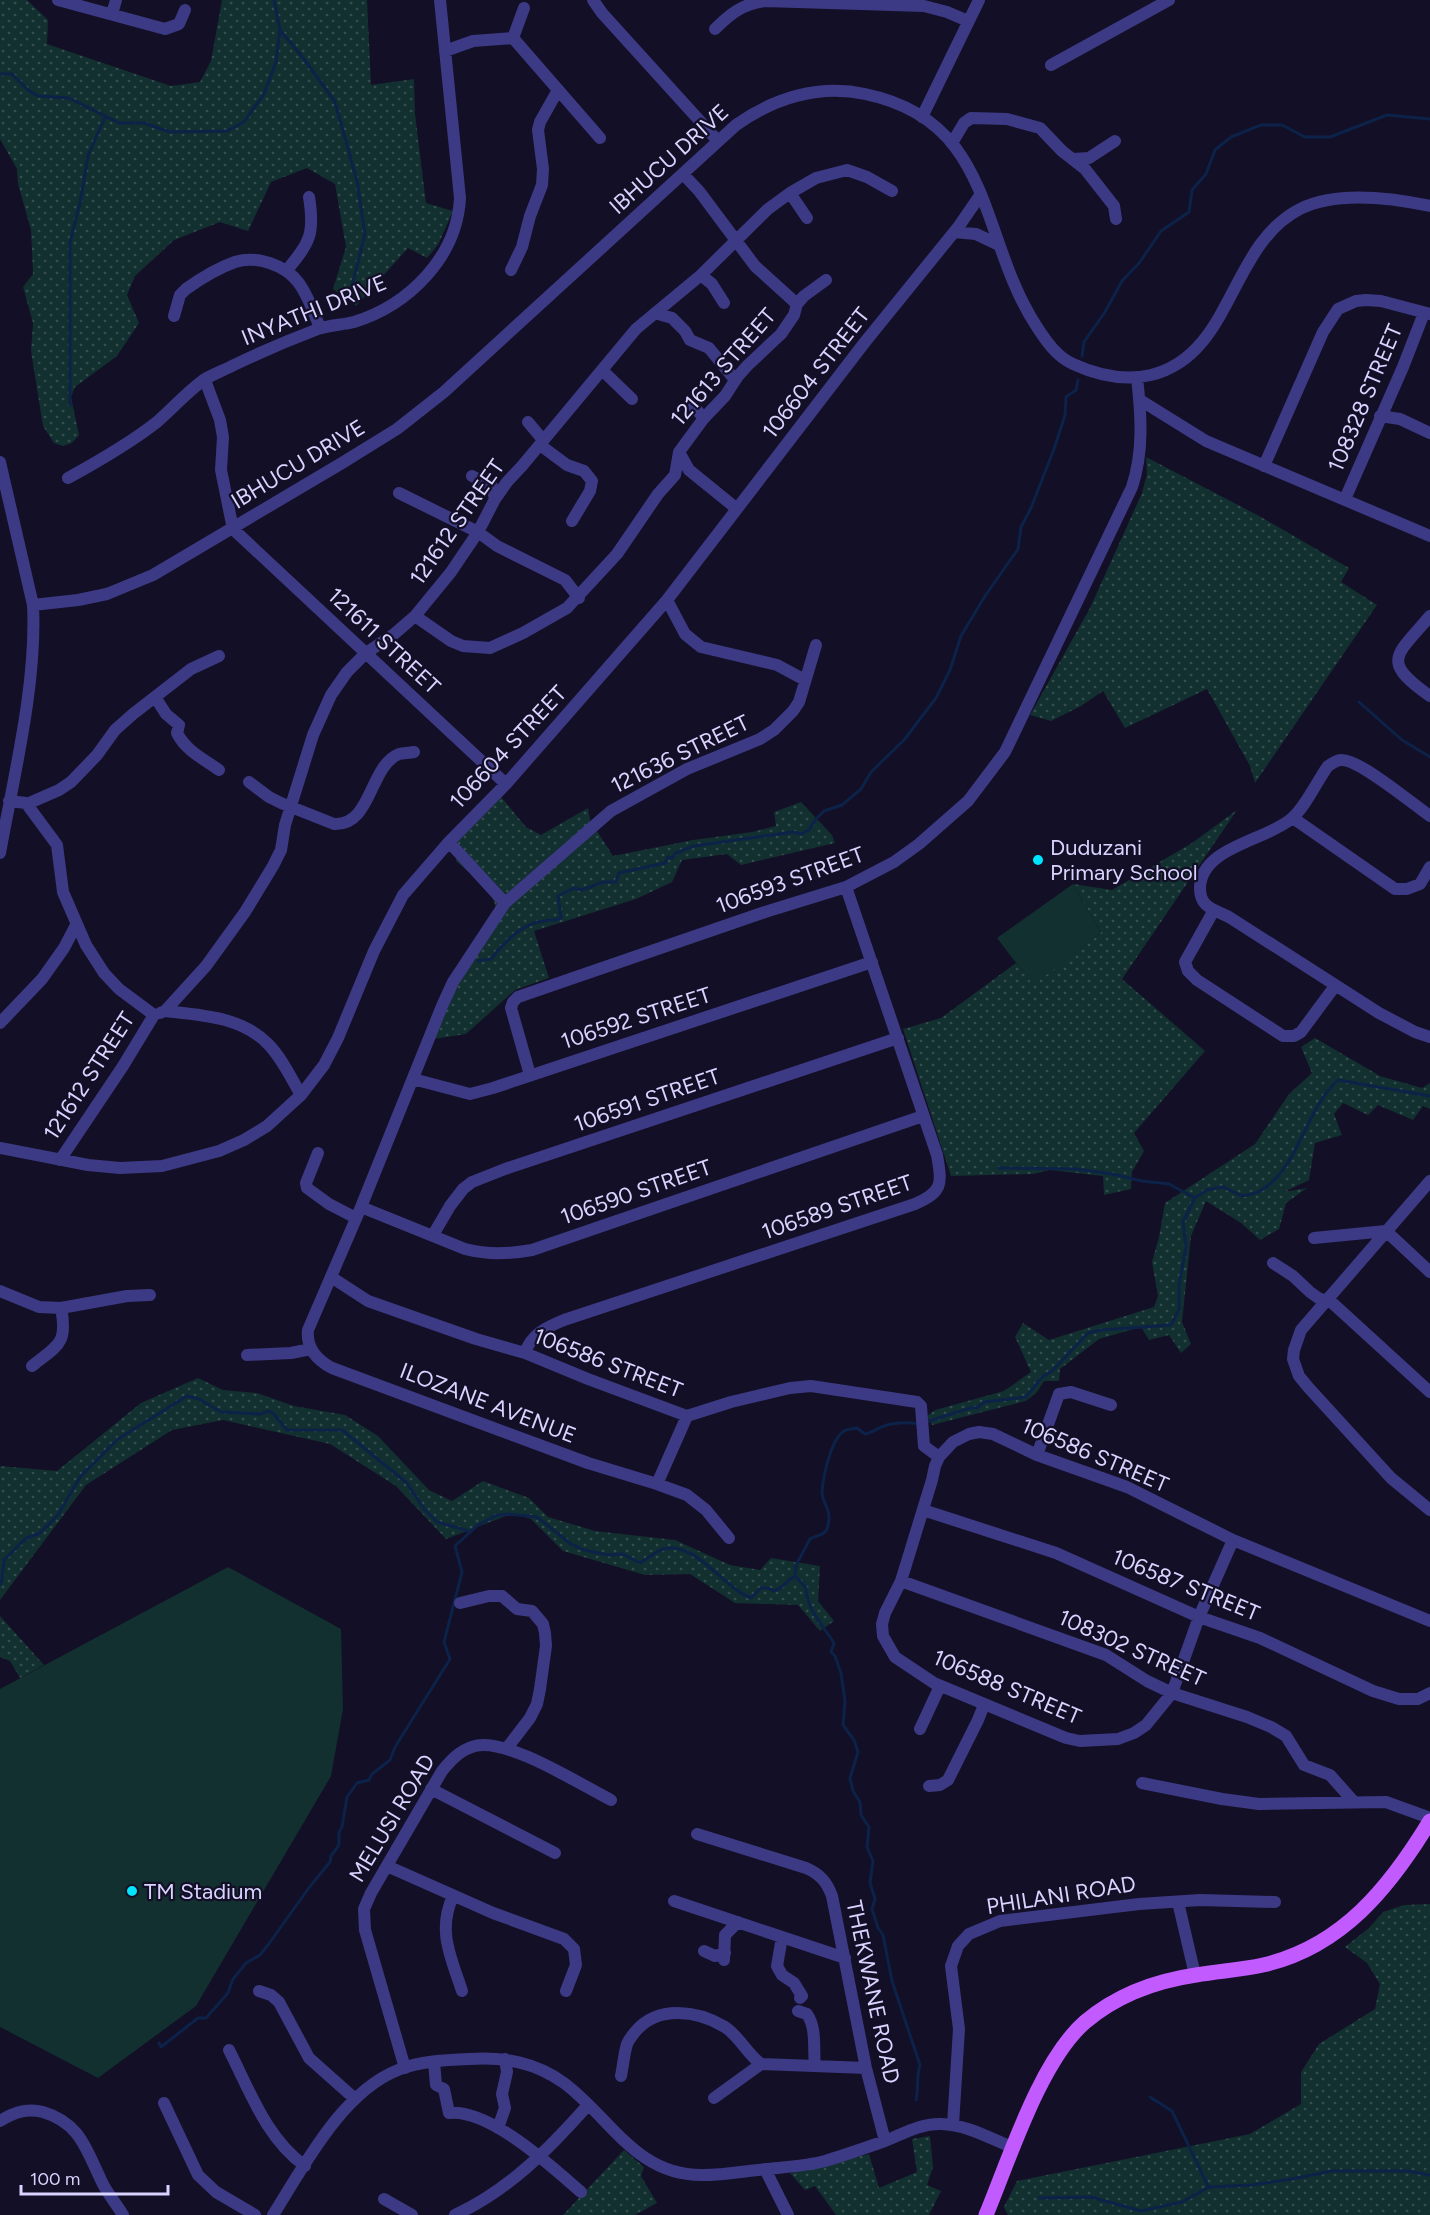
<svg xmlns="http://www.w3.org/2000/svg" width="1430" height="2215" viewBox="0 0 1430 2215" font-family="Figtree,sans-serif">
<defs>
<pattern id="grass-dots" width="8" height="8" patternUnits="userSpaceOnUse" patternTransform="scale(1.5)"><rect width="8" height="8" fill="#12302f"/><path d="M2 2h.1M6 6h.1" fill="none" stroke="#344d4e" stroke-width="1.8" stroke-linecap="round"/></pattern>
</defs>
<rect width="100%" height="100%" fill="#130f26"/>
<path fill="url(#grass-dots)" d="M0 0H27L48 20 47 44 171 86 200 82 211 61 222 0H367L371 85 414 79 415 114 426 203 453 211 438 245 427 258 408 248 356 306 333 289 346 247 335 184 307 168 271 182 248 231 220 222 174 240 135 276 127 295 139 323 117 356 75 387 71 397 79 435 72 443 63 446 54 443 43 426 31 351 33 323 23 287 33 274 31 230 18 184 17 169 0 139Z
M1146 457 1261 517 1349 568 1341 582 1377 605 1255 783 1250 766 1207 689 1125 728 1103 691 1081 706 1051 721 1030 715 1090 608 1142 493 1147 474Z
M501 797 526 827 541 835 588 808 590 820 613 856 693 840 752 832 776 826 774 812 801 802 832 835 835 843 741 865 727 854 682 860 672 882 636 899 534 931 549 978 515 990 466 1034 434 1039 448 979 496 911C495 889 471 875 456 861L458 840Z
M1237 810 1122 979 1205 1051 1134 1133 1144 1151 1132 1172 1131 1189 1104 1195 1103 1176 1050 1170 1033 1174 951 1176 903 1029 941 1018 1016 963 1033 984 1101 933 1073 884 1112 890 1192 843Z
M1315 1038 1380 1076 1422 1088 1430 1083V1109L1423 1106 1413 1120 1378 1105 1368 1115 1343 1103 1334 1114 1342 1135 1315 1143 1309 1180 1284 1192 1307 1188 1286 1203 1279 1229 1260 1240 1241 1223 1206 1201 1191 1236 1182 1322 1191 1344 1181 1353 1169 1335 1149 1340 1141 1327 1099 1339 1060 1369 1059 1381H1044L1037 1392 1026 1401 932 1425 927 1416 935 1410 1004 1391 1031 1372 1015 1337 1023 1323 1049 1340 1154 1307 1158 1296 1152 1262 1159 1237 1165 1203 1255 1144 1289 1094 1312 1073 1301 1047Z
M198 1378 223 1390 257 1393 294 1406 345 1415 378 1436 429 1490 452 1501 483 1481 529 1498 548 1517 595 1531 675 1540 730 1565 760 1570 771 1558 820 1566 818 1601 834 1621 820 1631 798 1605 735 1603 690 1574 645 1575 563 1551 531 1519 518 1515 506 1516 446 1539 396 1486 330 1444 223 1420 172 1430 86 1485 0 1600V1466L57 1471 141 1403Z
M0 1616 44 1665 20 1678 10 1661 0 1657Z
M1430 1904V2215H1008L1004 2207 1017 2181 1250 2134 1301 2104V2072L1319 2044 1375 2009 1380 1984 1367 1963 1345 1947 1369 1928 1383 1912 1404 1905Z
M930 2136 933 2167 927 2185 941 2191 929 2215H836L815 2186 805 2190 790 2173 869 2154 879 2188 917 2172 912 2139Z
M624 2150 644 2167 641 2176 657 2203 635 2215H563Z"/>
<path fill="#12302f" d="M1073 884 1101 933 1033 985 997 938Z
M228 1567 341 1629 343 1709 331 1776 196 2006 98 2078 0 2027V1689Z"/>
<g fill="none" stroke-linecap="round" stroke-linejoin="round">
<path stroke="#0c2248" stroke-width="3" d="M280 30 304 59 335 102 357 181 365 234 352 286
M0 74H12L28 90 38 96 69 98 119 123H144L170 132 227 131 244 122 264 94 276 62 280 30 274 0
M1082 356 1084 342 1105 312 1122 281 1140 262 1161 231 1189 212 1192 190 1206 174 1215 150 1231 137 1261 125H1282L1305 137H1330L1387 115 1430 119
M70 405V242L80 203 88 156 105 117
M1359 702 1402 740 1430 757
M478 961 491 959C503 944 518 927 538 922 546 920 554 921 561 918L558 896 574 888 582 890 603 882H616L619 873 665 863 668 857 672 858 676 853 694 846 793 832 801 834 809 830 816 819 824 811 842 805 861 789 871 772 904 740 936 698 950 670 961 636 985 596 1018 549 1021 527 1031 508 1054 449 1065 415 1066 397 1076 390 1078 380
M999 1168 1076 1169 1112 1174 1142 1181 1169 1184 1195 1198
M926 1422 970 1408H977L984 1402 1026 1397 1042 1377 1052 1371 1088 1333 1101 1330 1171 1325 1179 1310V1286L1186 1247 1183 1222 1195 1198 1207 1190 1223 1187 1242 1196C1248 1195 1255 1194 1260 1191 1299 1169 1304 1111 1338 1080L1430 1096
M795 1576 806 1588C806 1609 824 1627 834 1643L831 1652 835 1656 841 1673 845 1701 843 1725 854 1740 858 1752 850 1778 853 1791 860 1802 861 1815 869 1827 867 1847 873 1861 870 1883 875 1899 872 1909 878 1928 883 1935 892 1981 920 2065C916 2077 919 2088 916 2100
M0 1584 2 1580 4 1560 20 1544 27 1538 40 1533 58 1515 80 1477 118 1439 187 1396 199 1399 221 1412 260 1414 268 1411 273 1413 287 1430H342L407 1483 424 1509 437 1522 469 1531
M159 2043 161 2047 198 2018H206L228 1993 233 1979 246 1963 260 1955 268 1945 311 1885 330 1862 331 1856 339 1845V1832L342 1827 347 1797 357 1783 369 1780 372 1774 390 1760 395 1747 450 1659 444 1642 462 1572 455 1546 478 1525 495 1516 507 1514 537 1517 571 1544 584 1550 608 1555 623 1554 640 1563C647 1559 656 1551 664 1549 694 1540 724 1588 751 1598L761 1588H768L774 1591C783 1588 786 1581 795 1576L796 1565 810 1539C816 1535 826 1536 828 1526 832 1508 822 1504 822 1492 823 1477 831 1439 844 1431 847 1429 853 1429 857 1428L865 1434C873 1433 877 1428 884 1426 896 1422 907 1422 919 1424
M1150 2097 1172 2111 1208 2186
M1039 2198 1091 2197 1141 2211 1182 2202 1209 2187 1252 2185 1292 2179 1332 2171H1408L1430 2175"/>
<path stroke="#3d3a85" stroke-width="12" d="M58 0 165 29 179 24 185 10
M593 0 602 13 718 141
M112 14 116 0
M715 29C731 13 743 4 765 1L924 6 947 12 968 21
M513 38 524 8
M445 51 473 41 513 38 600 138
M1051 65 1169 0
M922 117 979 0
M952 143 964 123 971 118 1007 119 1040 128 1062 151 1085 169 1114 206 1116 219
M1073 159 1089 158 1115 141
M683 174 699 191 755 266 797 304
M790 193 807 218
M954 232 976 234 999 245
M287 270C310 242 315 234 309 197
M511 270 522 247 530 216 542 185 543 169 538 130 540 122 558 90
M701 275 712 284 724 303
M655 313 672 318 685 331 690 340 709 348 735 380
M174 316 180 295 186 289C200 279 218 268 235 262 256 255 285 265 298 282 308 295 314 313 320 328
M602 370 632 399
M205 380 220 420 223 437 221 470 233 529 506 784
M1140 400 1206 441 1430 536
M693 406 704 418
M1380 416 1400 419 1430 433
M528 422 543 440
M540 445 567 465 584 471 592 481 590 491 572 521
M679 452 689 470 737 509
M0 462 33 605C37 683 14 775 0 853
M1264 466 1323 332 1338 309 1356 301 1366 300 1381 301 1430 314
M472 476 492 486 495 499
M68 478C99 461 129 444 157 422 173 408 188 391 205 379 214 374 224 370 234 365 261 352 289 340 318 329 329 325 342 325 354 322 409 305 457 257 460 198L440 0
M399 493 478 532 497 546 565 580 579 598
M1345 499 1403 367 1424 313
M667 600 685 634 701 647 777 665 805 680
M33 605 78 600 107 594 153 575 342 463 397 429 444 392 736 125C774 98 819 84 865 94 996 121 978 238 1037 327 1046 341 1057 357 1073 364 1097 375 1125 381 1151 375 1233 355 1229 245 1300 209 1336 191 1392 198 1430 206
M415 616 451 641 463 646 490 648 523 633 567 608 617 554 658 494 675 475 679 452 704 418 725 396 738 376 748 365 781 334 794 315 797 304 804 296 826 280
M1430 616C1396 656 1380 661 1430 696
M155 697 166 714 179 725 177 733C186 751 204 759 219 770
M249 782 269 797 281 803 334 824C372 826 369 766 399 754 403 753 409 753 414 752
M9 801 26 803 57 845 63 892 86 945 104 973 119 989 154 1015
M27 804 59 790 71 782 97 755 115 730 133 714 191 669 219 656
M1293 818 1395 889H1407L1420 884 1430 867
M449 842 505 903 453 982 442 1006 361 1207 308 1330C306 1348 317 1360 332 1368L588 1463 657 1484 687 1495 706 1510 729 1538
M505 903 611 811 687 769 760 739 774 730 793 711 799 702 816 645
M1214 910C1204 905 1200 899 1200 888 1201 847 1265 841 1291 819 1305 808 1317 781 1328 766 1332 764 1336 760 1341 760 1358 758 1414 805 1430 816
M1335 986 1301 1032 1294 1036H1283L1197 980 1188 971 1185 962 1214 910 1229 917 1379 1013 1415 1032 1430 1037
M165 1011 206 966 245 912 273 866 281 850 285 825 313 735 331 695 347 672 366 653 393 635 415 616 451 572 478 532 495 499 507 482 522 466 636 329 701 275 768 209 790 193 816 178 847 170 867 177 892 191
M160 1013 165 1011C201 1015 242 1017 268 1044 282 1058 291 1078 301 1095
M0 1023 42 979 64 948 76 925
M530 1075 511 1008 513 1002 518 997 765 912 846 887 894 862 919 844 968 801 1005 752 1132 487C1144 451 1141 414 1137 377
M413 1079 470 1094 493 1088 872 962
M0 1148 88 1165 120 1168 162 1166 219 1151 244 1140 267 1126 301 1095 324 1065 338 1038 374 951 403 895 449 842 506 784 667 600 865 342 959 226 981 194
M318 1153 306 1183 307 1188 329 1204 356 1218
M60 1160 123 1066 154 1015
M1430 1181 1301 1330 1294 1350 1293 1359 1299 1376 1308 1387 1391 1478 1430 1510
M361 1207 465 1249C489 1255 508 1254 532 1250L923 1116
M433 1235 450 1206 463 1189 472 1182 505 1169 898 1038
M1314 1238 1386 1231 1430 1272
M1273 1263 1293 1276 1310 1292 1321 1300 1328 1299 1430 1392
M331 1277 368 1301 476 1339 525 1353 588 1379 687 1416 731 1402 790 1388 811 1386 917 1402 921 1406 924 1446 939 1457
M0 1291 39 1307 61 1308 127 1296 150 1295
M525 1353C531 1334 547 1327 564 1320L915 1204C943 1192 942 1184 937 1155L846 887
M247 1355 291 1353 311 1349
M32 1366C58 1345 68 1344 61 1308
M1037 1455 1059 1394 1071 1392 1111 1405
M657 1484 687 1416
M923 1510 1056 1553 1199 1617 1260 1638 1373 1691 1399 1699H1418L1430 1693
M1233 1540 1199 1617 1172 1693 1146 1725 1134 1733 1118 1739 1080 1741 1066 1738 934 1683 895 1657 883 1636 882 1624 885 1613 901 1581 932 1480 935 1466 939 1457 953 1442 969 1434 979 1432 993 1434 1037 1455 1127 1487 1233 1540 1430 1621
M901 1581 1106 1655 1147 1681 1172 1693 1247 1717 1271 1727 1286 1736 1304 1765 1330 1775 1354 1802
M460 1603 489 1596H502L517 1609 532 1611 543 1624 545 1633 546 1646 540 1689 537 1704 530 1718 507 1748
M920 1729 940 1686
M1142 1783 1222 1799 1259 1804 1386 1802 1430 1818
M929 1786 940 1785 948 1780 978 1720 984 1705
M431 1789 555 1853
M697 1834 806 1868C820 1874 827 1882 832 1896L866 2068 885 2141
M387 1866 493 1913 564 1939 574 1949 576 1965 566 1991
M453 1896C437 1931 451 1957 462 1991
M674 1901 845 1958
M1178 1902 1195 1975
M782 1937 777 1966 782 1975 794 1983 802 1996 800 1998
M704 1951 715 1956 725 1953
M724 1960 725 1935 738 1922
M259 1991 271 1995 279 2002 309 2058 354 2098
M798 2011 807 2014C817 2029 813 2048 815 2066
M229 2050C250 2091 266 2138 305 2166
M434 2062 436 2085 444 2089 449 2113C490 2109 551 2166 581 2192
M405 2068 365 1930 364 1909 371 1893 442 1771C451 1760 460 1750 475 1746 506 1737 581 1785 611 1800
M621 2076C623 2066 624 2054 627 2044 629 2039 632 2036 635 2032 657 2005 697 2010 725 2027 740 2037 747 2054 761 2064L866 2068
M714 2098 761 2064
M164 2103 198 2175 216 2192 255 2215
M0 2121C14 2112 27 2108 43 2112 80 2123 86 2149 101 2180 106 2192 116 2203 123 2215
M953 2125 959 2029 951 1966 958 1946 969 1934 1000 1921 1139 1904 1200 1900 1275 1902
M498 2128 505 2108 502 2094 507 2072 505 2059
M765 2169 788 2215
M384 2199 412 2215
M273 2215C304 2166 342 2092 398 2070 420 2061 446 2060 470 2059 504 2057 535 2062 564 2083 611 2118 636 2176 703 2175 724 2175 745 2171 766 2169 786 2167 806 2166 825 2161 845 2155 865 2148 885 2141 903 2134 921 2123 941 2124 968 2125 989 2138 1014 2148
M455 2215C509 2190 549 2149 588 2105"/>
<path stroke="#c25bff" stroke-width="15" d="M986 2215C1009 2160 1040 2061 1085 2022 1117 1995 1155 1981 1196 1975 1218 1971 1241 1970 1263 1965 1342 1947 1390 1887 1430 1821"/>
</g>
<g fill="#00e5ff" stroke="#130f26" stroke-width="2">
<circle cx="1038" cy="860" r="6"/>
<circle cx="132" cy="1891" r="6"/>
</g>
<g text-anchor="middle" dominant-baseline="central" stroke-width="4.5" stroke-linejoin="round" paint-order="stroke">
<g font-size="22" fill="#d9d4ff" stroke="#130f26">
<text transform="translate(669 159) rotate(-42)">IBHUCU DRIVE</text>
<text transform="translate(314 310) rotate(-22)">INYATHI DRIVE</text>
<text transform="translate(723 367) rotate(-49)">121613 STREET</text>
<text transform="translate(816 373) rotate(-52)">106604 STREET</text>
<text transform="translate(1365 398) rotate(-67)">108328 STREET</text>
<text transform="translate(298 464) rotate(-31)">IBHUCU DRIVE</text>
<text transform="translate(457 522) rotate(-55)">121612 STREET</text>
<text transform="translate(384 641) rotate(43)">121611 STREET</text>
<text transform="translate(508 747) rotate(-47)">106604 STREET</text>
<text transform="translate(680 754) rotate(-26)">121636 STREET</text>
<text transform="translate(790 880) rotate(-20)">106593 STREET</text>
<text transform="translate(636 1018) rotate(-18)">106592 STREET</text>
<text transform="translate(89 1076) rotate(-57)">121612 STREET</text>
<text transform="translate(647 1100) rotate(-19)">106591 STREET</text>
<text transform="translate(636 1192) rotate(-19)">106590 STREET</text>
<text transform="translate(837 1207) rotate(-19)">106589 STREET</text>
<text transform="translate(608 1363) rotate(21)">106586 STREET</text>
<text transform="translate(488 1403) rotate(21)">ILOZANE AVENUE</text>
<text transform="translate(1095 1455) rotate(23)">106586 STREET</text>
<text transform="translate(1186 1585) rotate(22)">106587 STREET</text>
<text transform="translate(1132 1648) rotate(24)">108302 STREET</text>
<text transform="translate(1007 1687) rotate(23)">106588 STREET</text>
<text transform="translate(392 1818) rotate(-59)">MELUSI ROAD</text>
<text transform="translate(1061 1895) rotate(-9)">PHILANI ROAD</text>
<text transform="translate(873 1992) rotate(78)">THEKWANE ROAD</text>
</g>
<g font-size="22" fill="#d9d4ff" stroke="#130f26" text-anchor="start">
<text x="1050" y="847">Duduzani<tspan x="1050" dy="25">Primary School</tspan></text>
<text x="144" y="1891">TM Stadium</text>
</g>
</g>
<path d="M21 2185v9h147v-9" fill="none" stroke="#d9d4ff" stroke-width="3"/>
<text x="30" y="2185" font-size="18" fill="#d9d4ff" stroke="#130f26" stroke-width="4.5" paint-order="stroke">100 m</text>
</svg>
